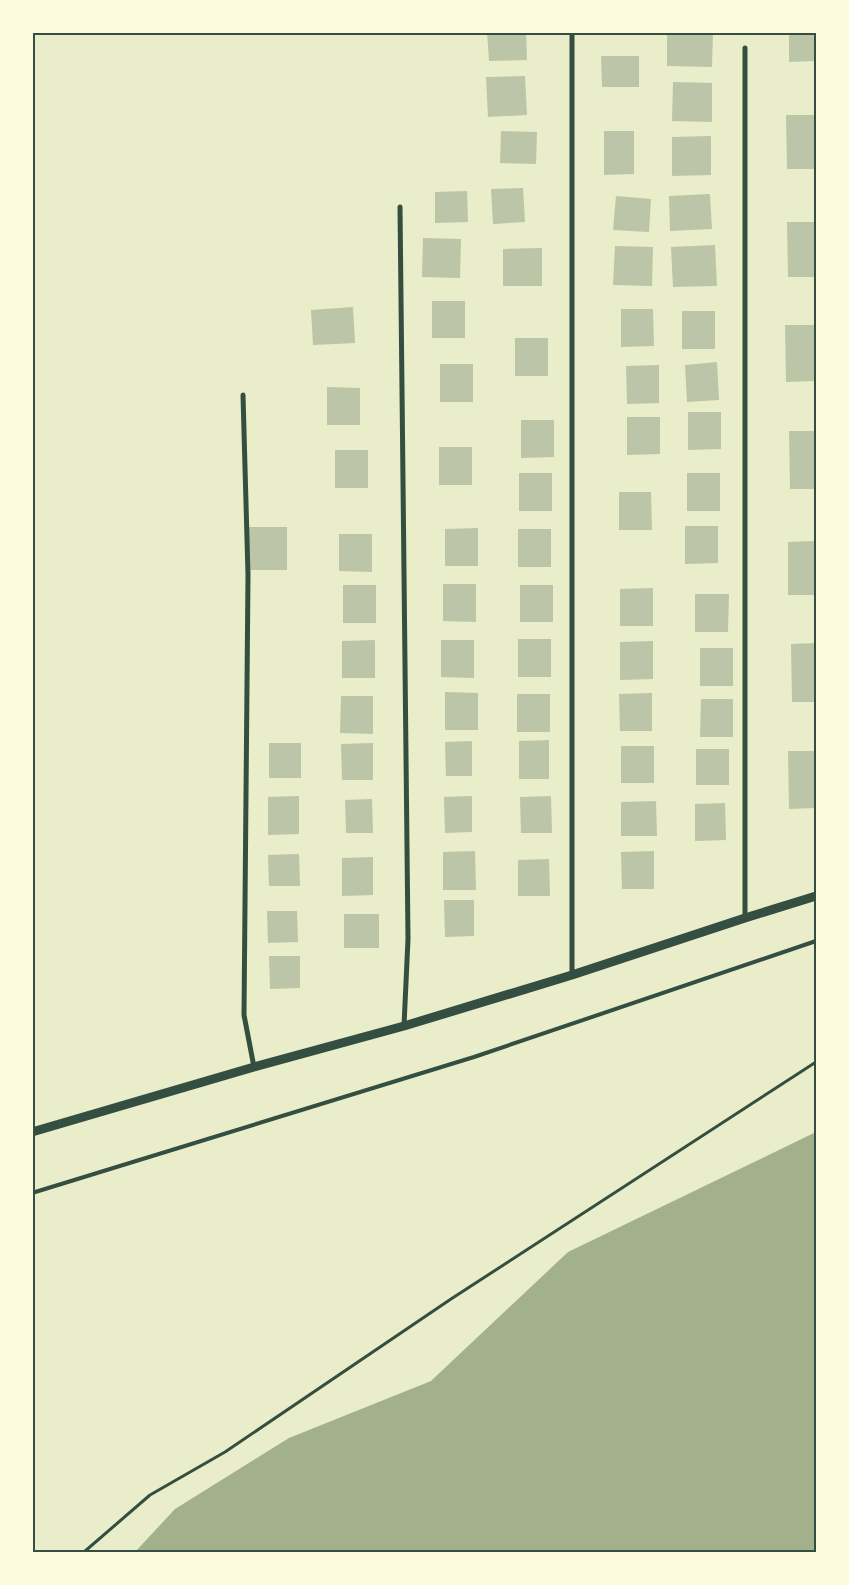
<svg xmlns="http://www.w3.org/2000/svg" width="849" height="1585" viewBox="0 0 849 1585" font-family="'Roboto Condensed',sans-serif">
<rect width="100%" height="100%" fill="#e9edc9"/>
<path fill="#a3b18a" d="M816 1132V1552H135L175 1509 289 1438 431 1381 568 1252Z"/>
<path fill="#bcc5a7" d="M487 32H526L527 60 489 61Z
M667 32H713L712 67 667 66Z
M789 32H816V61L789 62Z
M601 56H639V87H602Z
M525 76 527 115 488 117 486 77Z
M673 82 712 83V122L672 121Z
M786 115H816V169H787Z
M501 131 537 132 536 164 500 163Z
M604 131H634V174L604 175Z
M711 136V175L672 176V137Z
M523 188 525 222 493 224 491 189Z
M467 191 468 222 435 223V192Z
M710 194 712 229 670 231 669 196Z
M616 196 651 199 649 232 613 230Z
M787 222H816V277H788Z
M423 238 461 239 460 278 422 277Z
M715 245 717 286 673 287 671 247Z
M615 246 653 247 652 286 613 285Z
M542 248V286H503V249Z
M432 301H465V338H432Z
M353 307 355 343 313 345 311 310Z
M621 309H653L654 346 621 347Z
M682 311H715V349H682Z
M785 325H816V381L786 382Z
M515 338H548V376H515Z
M717 362 719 400 687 402 685 365Z
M440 364H473V402H440Z
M659 365V403L627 404 626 366Z
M327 387 360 388V425H327Z
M688 412H721V449L688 450Z
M627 417H660V454L627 455Z
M521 420H554V457L521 458Z
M789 431H816V489H790Z
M439 447H472V485H439Z
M335 450H368V488H335Z
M519 473H552V511H519Z
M687 473H720V511H687Z
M619 492H651L652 530H619Z
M685 526H718V563L685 564Z
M249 527H287V570H249Z
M478 528V566H445V529Z
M518 529H551V567H518Z
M339 534H372V572L339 571Z
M816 541V595H788V542Z
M443 584H476V622L443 621Z
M343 585H376V623H343Z
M520 585H553V622H520Z
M653 588V626H620V589Z
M695 594H729L728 632H695Z
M518 639H551V677H518Z
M375 640V678H342V641Z
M441 640H474V678L441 677Z
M653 641V679L620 680V642Z
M816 643V702H792L791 644Z
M700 648H733V686H700Z
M445 692 478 693V730H445Z
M652 693V731H620L619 694Z
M517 694H550V732H517Z
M341 696H373V734L340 733Z
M701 699H733V737H700Z
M549 740V779H519V741Z
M472 741V776H446L445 742Z
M269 743H301V778H269Z
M373 743V780H342L341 744Z
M621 746H654V783H621Z
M696 749H729V785H696Z
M788 751H816V808L789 809Z
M299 796V834L268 835V797Z
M472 796V832L445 833 444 797Z
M551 796 552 833H521L520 797Z
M372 799 373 833H346L345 800Z
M656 801 657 836H621V802Z
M725 803 726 840 695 841V804Z
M475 851 476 890H443V852Z
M654 851V889H622L621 852Z
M299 854 300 886H269L268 855Z
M373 857V895L342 896V858Z
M549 859 550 896H518V860Z
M444 900H474V936L445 937Z
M267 911H297L298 942 268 943Z
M344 914H379V948H344Z
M269 956H300V988L270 989Z"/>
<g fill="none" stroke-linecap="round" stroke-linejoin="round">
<path stroke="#344e41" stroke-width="3" d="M84 1552 150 1495 225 1452 451 1299 816 1062"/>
<path stroke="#344e41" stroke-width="4" d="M32 1193 474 1057 816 941"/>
<path stroke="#344e41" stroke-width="5" d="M572 32V975
M745 48V918
M400 207 408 939 404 1026
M243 395 248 575 244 1015 254 1067"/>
<path stroke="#344e41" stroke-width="9" d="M32 1132 254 1067 404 1026 572 975 745 918 816 896"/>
</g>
<rect width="849" height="1585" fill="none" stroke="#fefae0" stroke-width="68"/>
<rect x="34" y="34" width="781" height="1517" fill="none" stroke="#344e41" stroke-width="2"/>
</svg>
